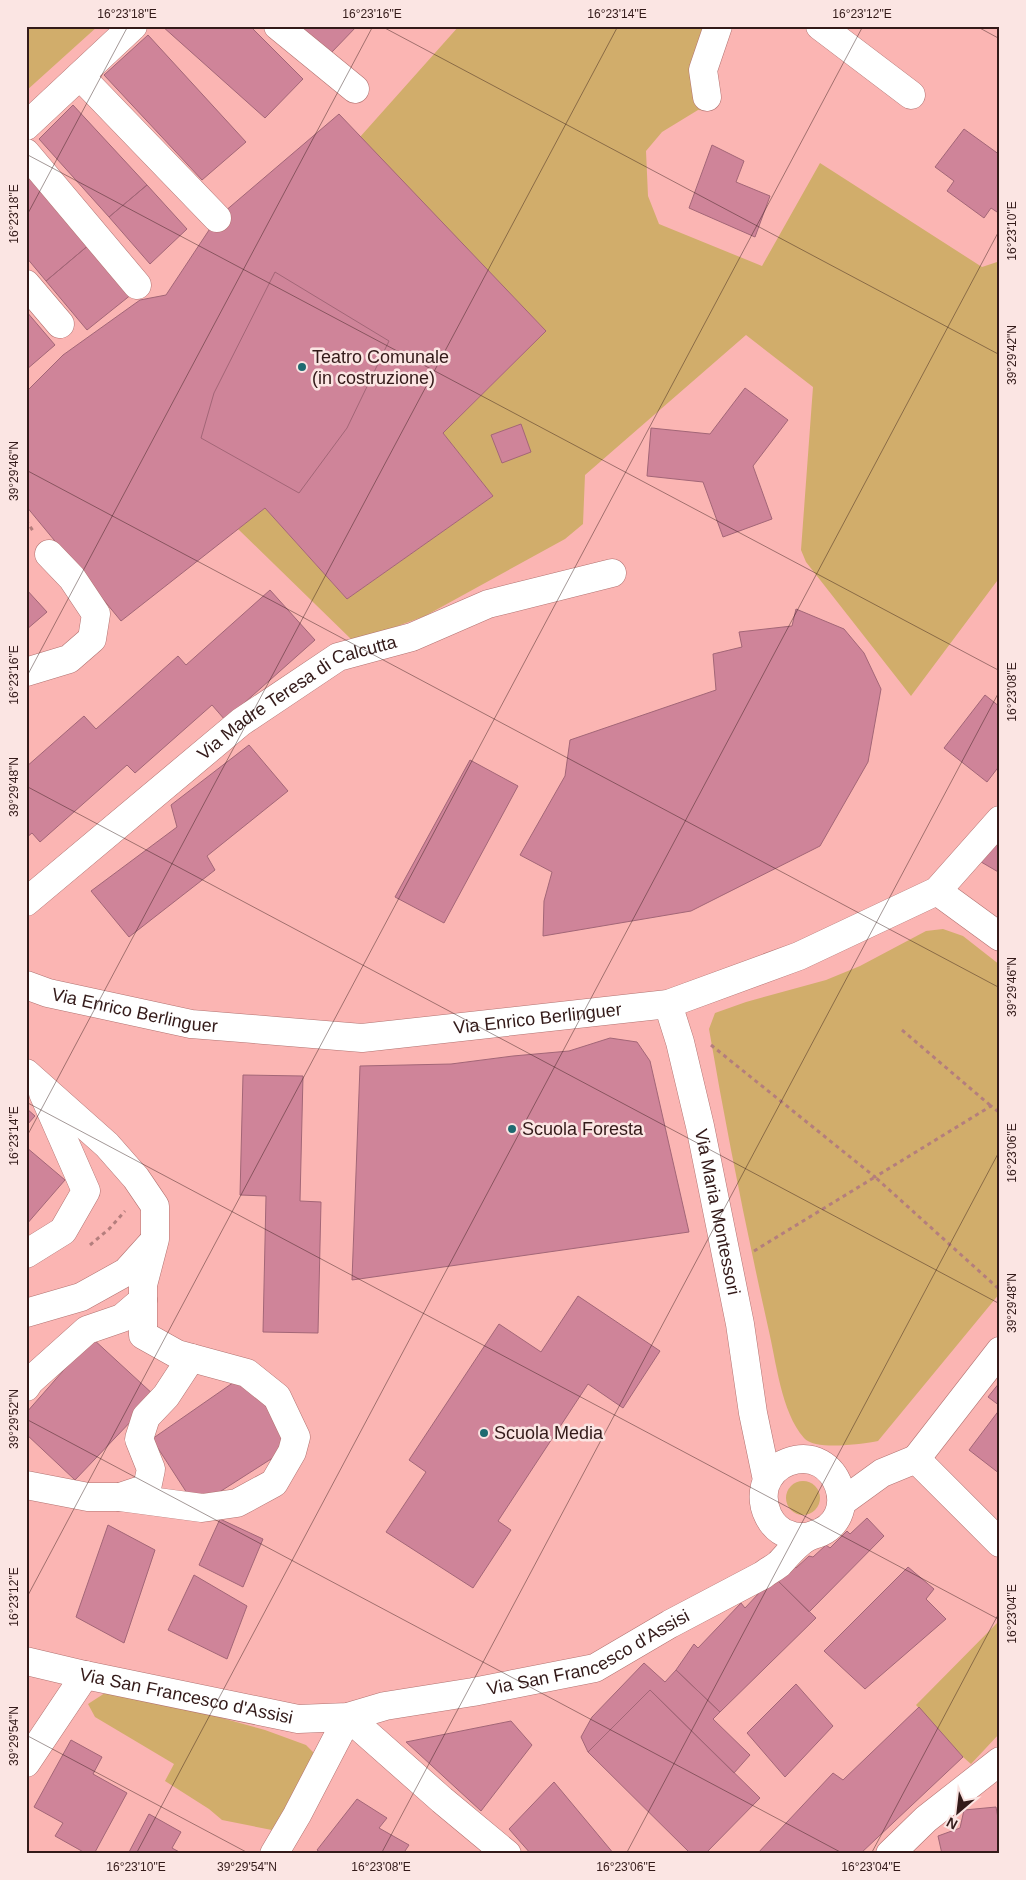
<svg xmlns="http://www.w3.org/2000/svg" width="1026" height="1880" viewBox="0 0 1026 1880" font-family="Helvetica,sans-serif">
<rect width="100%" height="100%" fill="#fbb5b3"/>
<path fill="#d1ad6b" d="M26 26H98L26 91Z
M459 26H718L703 70 709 111 698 110 662 132 646 151 648 196 659 224 762 266 820 163 982 267 1000 261V577L911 696 806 562 801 550 813 387 746 335 585 475 583 524 565 539 425 616 354 642 238 529 265 508 347 599 493 496 443 433 546 331 360 137Z
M943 929 963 936 1000 965V1293L878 1441C862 1444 815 1451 804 1438 781 1412 776 1360 768 1327 746 1228 726 1129 709 1029L715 1013 746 1002 826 980 860 966 926 931Z
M786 1498a17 17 0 1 1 34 0a17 17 0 1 1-34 0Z
M1000 1620V1733L971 1764 963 1757 916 1705Z
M121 1690 265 1730 306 1745 315 1754 277 1831 222 1820 209 1809 165 1781 174 1764 95 1717 88 1704 105 1693Z"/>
<path fill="#cf8499" stroke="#a36677" d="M162 26H250L303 79 265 118Z
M299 26H357L331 53Z
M148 35 246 142 202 180 104 75Z
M73 105 147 185 109 217 39 139Z
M339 114 546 331 443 433 493 496 347 599 265 508 121 621 26 506V392L63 355 140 300 166 295 217 218Z
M964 129 1000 155V214L991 208 984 218 947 191 954 181 935 167Z
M712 145 744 161 736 182 770 196 755 237 689 208Z
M26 172 90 244 46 281 26 257Z
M147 185 187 229 150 264 109 217Z
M90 244 132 294 87 330 46 281Z
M275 272 389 341 347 428 299 493 201 438 214 393Z
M26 311 55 345 26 370Z
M745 388 788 420 753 466 772 519 723 537 703 482 647 476 651 428 710 434Z
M521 424 531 452 502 463 491 435Z
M26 589 47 612 26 630Z
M270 590 315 640 225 720 212 705 135 773 127 765 40 842 32 833 26 838V767L84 716 96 729 178 656 186 665Z
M796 609 844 629 864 653 881 689 868 762 820 846 691 911 543 936 544 901 552 872 520 855 565 776 570 740 716 690 713 654 742 647 739 632 792 626Z
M985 695 1000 707V765L987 782 944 748Z
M249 745 288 791 207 856 215 870 129 937 91 891 177 827 171 805Z
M470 760 518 786 444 923 395 897Z
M1000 833V873L976 859Z
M610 1038 637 1042 650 1061 689 1232 352 1280 360 1066 451 1064 513 1056 569 1051Z
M243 1075 303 1076 300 1201 321 1202 318 1333 263 1332 266 1196 240 1195Z
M26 1108 35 1116 26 1126Z
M26 1147 65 1180 26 1225Z
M578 1296 660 1351 623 1408 588 1384 498 1521 511 1530 473 1588 386 1532 426 1472 409 1460 499 1324 541 1352Z
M92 1338 155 1396 75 1480 26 1434V1413Z
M247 1373 293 1445 196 1507 152 1439Z
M1000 1382V1406L988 1397Z
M1000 1409V1474L969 1450Z
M867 1518 884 1536 809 1612 778 1581 794 1566 796 1568 809 1556 813 1557 826 1545 830 1548 847 1531 850 1534Z
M220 1519 263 1539 243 1587 199 1565Z
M108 1525 155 1550 124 1643 76 1617Z
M908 1567 934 1589 926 1599 946 1619 865 1689 824 1651Z
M194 1575 247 1606 227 1659 168 1630Z
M774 1577 816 1618 720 1712 676 1670 694 1644 698 1648 741 1603 745 1608Z
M644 1663 665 1682 676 1670 720 1712 713 1719 750 1755 734 1773 650 1690 588 1752 581 1737 592 1717Z
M796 1684 833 1726 785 1777 747 1733Z
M650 1690 760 1798 705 1854H691L588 1752Z
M919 1707 963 1757 860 1854H757L833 1773 843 1780Z
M511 1721 532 1745 481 1811 406 1742Z
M71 1740 102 1757 93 1774 127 1793 94 1854H87L55 1836 63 1823 34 1807Z
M554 1782 614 1854H531L509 1829Z
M357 1799 387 1818 379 1828 409 1845 403 1854H322L317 1850Z
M996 1807 1000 1829V1854H942L938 1836 960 1828 964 1810Z
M149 1814 181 1832 172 1848 183 1854H128Z"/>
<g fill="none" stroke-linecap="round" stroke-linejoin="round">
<g stroke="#b27270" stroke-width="29">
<g id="minor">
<path d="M278 26 355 89"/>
<path d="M820 26 911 95"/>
<path d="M80 76 217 218"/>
<path d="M707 97 703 70 718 26"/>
<path d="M26 126 133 26"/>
<path d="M26 153 137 285"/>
<path d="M26 284 60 324"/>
<path d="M26 672 69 659 92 639 96 614 72 578 49 554"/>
<path d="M937 891 1000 937"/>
<path id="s1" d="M26 902 241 722 338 657 412 637 488 604 612 573"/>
<path id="s2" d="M26 985 48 993 191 1024 362 1038 668 1004 799 956 937 891 1000 820"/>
<path id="s3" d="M668 1004 680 1042 700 1126 740 1324 753 1413 767 1480"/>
<path d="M26 1073 107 1145 136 1178 155 1206V1239L143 1285V1335L177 1354 247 1373 277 1397 296 1437 292 1452 274 1483 237 1503 202 1508 120 1497H88L26 1485"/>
<path d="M26 1254 63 1231 86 1191 43 1093"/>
<path d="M26 1313 81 1297 126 1272 153 1242"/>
<path d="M26 1387 30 1381 87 1330 122 1318 143 1300"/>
<path d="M916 1459 1000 1351"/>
<path d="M120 1497 147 1488 151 1469 139 1439 146 1417 166 1396 191 1358"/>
<path d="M842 1502 882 1473 916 1459 1000 1543"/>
<path id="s4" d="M26 1661 85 1675 298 1719 348 1717 385 1706 473 1692 595 1668 670 1624 763 1575C768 1571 774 1568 779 1564 789 1554 799 1539 813 1535 865 1521 838 1443 788 1462 777 1466 769 1475 765 1486 760 1506 770 1529 790 1535 795 1537 801 1537 806 1537"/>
<path d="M26 1763 85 1675"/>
<path d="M274 1854 297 1815 348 1717 442 1800 507 1854"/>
<path d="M890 1854 926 1819 1000 1761"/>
</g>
</g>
<path stroke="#b47e7d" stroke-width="3" stroke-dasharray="4 4" stroke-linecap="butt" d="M26 520 33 531
M902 1030 991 1106
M711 1045 875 1177 991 1106 1000 1113
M90 1245 109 1229 125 1211
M754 1251 875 1177 1000 1290"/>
<use href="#minor" stroke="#fff" stroke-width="28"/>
</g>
<path fill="none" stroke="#331a19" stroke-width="1" stroke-opacity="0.45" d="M381 26 1000 355M976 26 1000 39M26 154 1000 671M26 217 128 26M26 470 1000 988M26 678 373 26M26 786 1000 1304M26 1102 1000 1620M26 1138 618 26M26 1419 844 1854M26 1599 863 26M26 1735 250 1854M136 1854 1000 229M381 1854 1000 690M626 1854 1000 1150M871 1854 1000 1611"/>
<g fill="#1e6a70" stroke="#fbe5e3" stroke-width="2">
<circle cx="302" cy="367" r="5"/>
<circle cx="512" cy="1129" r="5"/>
<circle cx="484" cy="1433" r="5"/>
</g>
<g text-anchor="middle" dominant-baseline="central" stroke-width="5" stroke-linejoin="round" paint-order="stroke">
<g font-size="18" fill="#331a19" stroke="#fbe5e3" text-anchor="start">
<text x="312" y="357">Teatro Comunale<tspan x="312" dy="21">(in costruzione)</tspan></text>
<text x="522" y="1129">Scuola Foresta</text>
<text x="494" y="1433">Scuola Media</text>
</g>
<g font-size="18" fill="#331a19" stroke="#fbe5e3">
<text stroke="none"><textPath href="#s1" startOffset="342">Via Madre Teresa di Calcutta</textPath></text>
<text stroke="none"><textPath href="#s2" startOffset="112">Via Enrico Berlinguer</textPath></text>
<text stroke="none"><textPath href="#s2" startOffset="518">Via Enrico Berlinguer</textPath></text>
<text stroke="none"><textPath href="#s3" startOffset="214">Via Maria Montessori</textPath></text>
<text stroke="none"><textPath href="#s4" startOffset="579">Via San Francesco d'Assisi</textPath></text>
<text stroke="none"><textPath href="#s4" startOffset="164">Via San Francesco d'Assisi</textPath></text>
</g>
</g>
<rect width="1026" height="1880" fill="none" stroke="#fbe5e3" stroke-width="55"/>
<g transform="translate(958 1812) rotate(208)" stroke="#fbe5e3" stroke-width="4" paint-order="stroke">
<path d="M0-4L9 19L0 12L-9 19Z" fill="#331a19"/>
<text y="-8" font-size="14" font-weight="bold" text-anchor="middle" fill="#331a19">N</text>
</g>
<rect x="28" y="28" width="970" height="1824" fill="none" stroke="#331a19" stroke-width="2"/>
<g font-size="12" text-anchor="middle" fill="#331a19">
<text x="127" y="18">16°23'18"E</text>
<text x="372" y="18">16°23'16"E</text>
<text x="617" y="18">16°23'14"E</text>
<text x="862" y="18">16°23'12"E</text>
<text transform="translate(14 214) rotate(-90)" y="4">16°23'18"E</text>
<text transform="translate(1012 231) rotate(-90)" y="4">16°23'10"E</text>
<text transform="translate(1012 355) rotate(-90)" y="4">39°29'42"N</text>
<text transform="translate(14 471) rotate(-90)" y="4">39°29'46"N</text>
<text transform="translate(14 675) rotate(-90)" y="4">16°23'16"E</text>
<text transform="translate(1012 692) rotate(-90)" y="4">16°23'08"E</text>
<text transform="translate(14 787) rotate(-90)" y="4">39°29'48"N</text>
<text transform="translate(1012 987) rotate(-90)" y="4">39°29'46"N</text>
<text transform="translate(14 1136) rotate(-90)" y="4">16°23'14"E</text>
<text transform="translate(1012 1153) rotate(-90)" y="4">16°23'06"E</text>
<text transform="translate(1012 1303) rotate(-90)" y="4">39°29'48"N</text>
<text transform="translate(14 1419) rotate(-90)" y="4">39°29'52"N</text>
<text transform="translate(14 1597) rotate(-90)" y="4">16°23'12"E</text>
<text transform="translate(1012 1614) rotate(-90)" y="4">16°23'04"E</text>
<text transform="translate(14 1736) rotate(-90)" y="4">39°29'54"N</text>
<text x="136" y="1871">16°23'10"E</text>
<text x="247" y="1871">39°29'54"N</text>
<text x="381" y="1871">16°23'08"E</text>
<text x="626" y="1871">16°23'06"E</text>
<text x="871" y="1871">16°23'04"E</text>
</g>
</svg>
